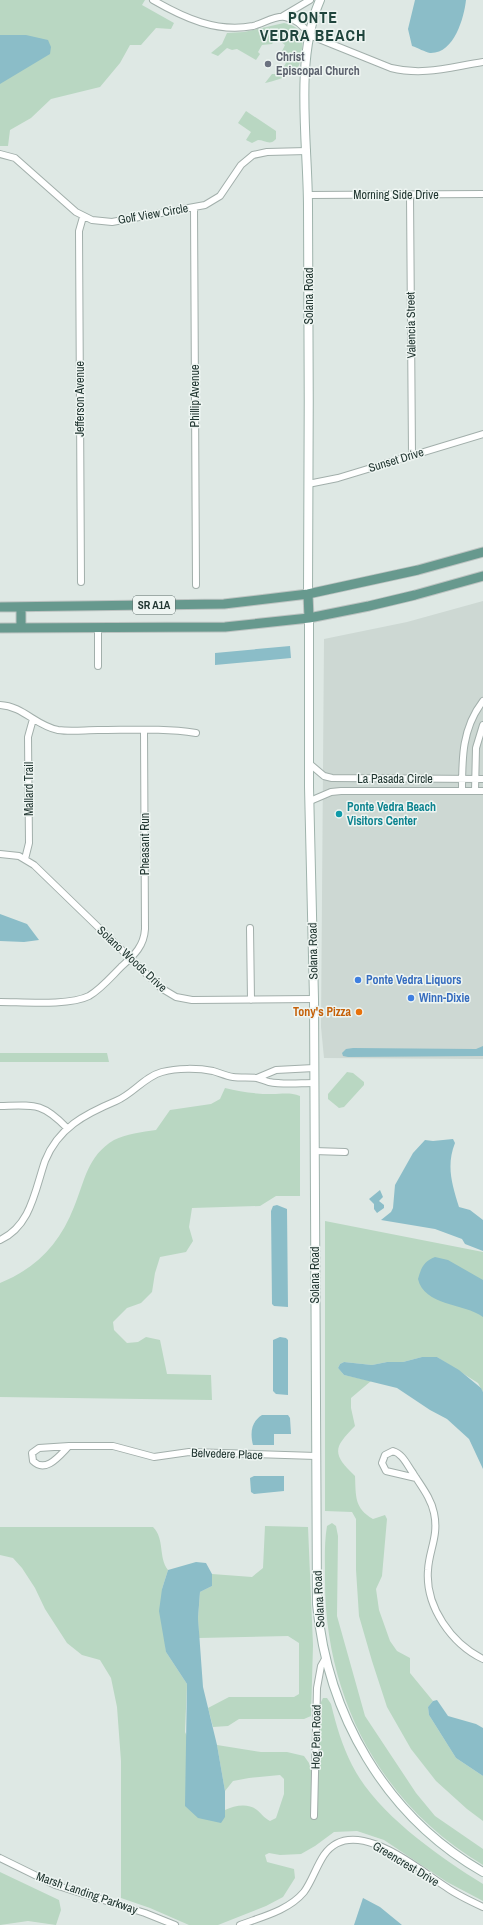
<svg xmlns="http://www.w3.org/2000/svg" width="483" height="1925" viewBox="0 0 483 1925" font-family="'Archivo Narrow',sans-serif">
<rect width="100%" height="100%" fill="#dee8e4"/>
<path fill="#cdd8d3" d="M483 601V1059L324 1058 321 1027 324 639 407 622Z"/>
<path fill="#b9d7c2" d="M0 0H145L142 5 174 23 171 29 156 28 141 45H130L120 63 100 87 51 99 31 118 10 130 8 146H0Z
M284 23C304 27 304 38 301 55 300 62 300 67 294 72 287 77 274 81 265 83L272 74H276L279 70 281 71 286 63 283 60 284 52 282 51 285 45 279 40H275L272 44 262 45 258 52 260 54 256 60 237 49 232 50 227 48 218 56 211 53 222 44 227 33 244 32Z
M246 111 276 131V139C270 146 265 140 258 140L252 143 246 140 251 132 238 123Z
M0 1053H107L109 1062H0Z
M347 1072 353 1073 364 1082V1085L344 1107 339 1108 328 1099V1094Z
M225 1088C240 1092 256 1094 272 1094 282 1094 290 1092 300 1096V1196H276L260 1206 192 1208 189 1227 193 1241 186 1252 160 1257 155 1273 152 1292 141 1303 127 1308 113 1322 114 1330 127 1343 138 1342 146 1337 160 1340 167 1374 211 1375 212 1400 0 1397V1283C37 1268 60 1243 74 1207 85 1181 87 1156 114 1140 126 1134 142 1132 156 1130L170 1110 211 1104 220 1099Z
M325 1221 483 1252V1392L478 1383 437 1357H422L403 1362H387L372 1365 344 1362 340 1364 338 1368 344 1375 371 1381 351 1398V1408L355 1426C333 1448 332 1454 355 1476 356 1496 354 1508 373 1519L385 1515 387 1519 382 1576 376 1589 379 1610 390 1641 397 1651 410 1658V1673L433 1701 428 1707 429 1715 456 1758 483 1776V1821L467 1809 436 1781 411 1749 387 1707 372 1661 359 1616 356 1570V1519L352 1512 325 1511Z
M332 1523 336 1526 338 1536 337 1616 365 1716 416 1793 435 1816 483 1849V1865C381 1805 325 1698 325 1581 325 1562 324 1544 327 1526Z
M265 1526 308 1527 313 1645 311 1716 304 1719H239L228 1726 213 1727 208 1708 229 1697H294L299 1694V1643L288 1636 199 1638 198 1618 200 1592 212 1586V1574L252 1577 263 1568Z
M0 1527H153C165 1539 158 1557 168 1570L162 1589 166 1652 187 1684 185 1732 225 1817V1810C235 1805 249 1803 257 1810 262 1814 264 1818 270 1821L276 1818 284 1794V1779L280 1775 249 1778 233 1781 225 1791 217 1745 261 1752H287L304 1756 309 1763 312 1774 319 1773 321 1702 323 1698H327L331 1704C336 1725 342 1745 352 1765 376 1813 438 1856 483 1884V1901L447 1882 384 1840 357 1831 334 1832 315 1846 301 1854 280 1855 269 1853 265 1855 267 1862 294 1869 295 1878 283 1897 266 1906 218 1925H189L150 1908 121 1898V1761L117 1707 111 1678 100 1660 82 1655 67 1643 45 1609 35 1588 22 1568 13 1558 0 1555Z
M0 1872 59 1900 61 1910 56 1925 28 1921 0 1925Z"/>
<path fill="#8bbdc8" d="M415 0H466C464 18 454 54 430 53 425 52 418 48 412 46L408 29Z
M0 35H26L48 40 51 47 50 54 0 84Z
M290 646 291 658 215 665V653Z
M0 914 27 924 39 940 24 942 0 941Z
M483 1046V1056L348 1057 343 1056 342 1053 346 1049 353 1048 476 1049Z
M453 1139 455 1143C446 1166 452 1184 459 1207L470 1210 483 1220V1251L465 1244 462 1239 435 1229 381 1220 391 1212 393 1208 395 1185 413 1153 425 1140 433 1141Z
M380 1190 383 1197 379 1201 384 1205V1208L377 1213 374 1209V1204L369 1199Z
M277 1205 287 1209 288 1307 274 1306 272 1304 271 1211 273 1206Z
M435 1257 448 1260 483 1280V1317C464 1303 424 1306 418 1279 421 1268 424 1261 435 1257Z
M280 1337 286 1338 288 1340V1395L276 1394 273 1391V1340Z
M422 1357H437L459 1370 481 1388 483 1392V1469L469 1439 447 1419 430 1410 397 1388 344 1375 338 1368 340 1364 344 1362 372 1365 387 1362H403Z
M262 1415H288L290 1418 291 1434H274V1445H253C250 1433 251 1422 262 1415Z
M254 1476H284V1491L254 1494 251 1492 250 1478Z
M196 1562 206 1563 212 1574V1586L200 1592 198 1618 203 1687 217 1745 225 1791V1817L221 1823 198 1818 185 1806 187 1684 166 1652 159 1611 162 1589 168 1570Z
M437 1700 448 1716 476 1724 483 1728V1776L456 1758 429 1715 428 1707 433 1701Z
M363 1898 380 1907 402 1925H354Z"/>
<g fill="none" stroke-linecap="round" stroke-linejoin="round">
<g stroke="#a2afab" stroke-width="8">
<path id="street" d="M153 0C184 18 217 33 253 26 262 24 276 15 285 17 296 19 304 26 309 35L391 68C424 76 450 67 483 62
M283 16 310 0
M0 154 15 158 76 212 92 220 112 222 205 205 220 196 241 165 253 155 267 152 307 151
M308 195 483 194
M410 195 412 455
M194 207 196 585
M308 484 338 478 483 434
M81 582 79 231 83 217
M98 666V628
M0 705C23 706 36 726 58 730 71 732 85 730 98 730 131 730 164 728 196 733
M311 765 324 776 332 778 483 779
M462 791C462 758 462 728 483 701
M475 791 476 748 483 725
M310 801 331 792 341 791H483
M0 854 19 856 34 865 161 988 176 997 192 1000 314 999
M25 859 29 843 28 737 33 719
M250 928 251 1000
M0 1002C23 1002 69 1006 89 996 101 989 111 977 121 967 133 956 144 947 145 929L144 730
M257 1078 276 1070 314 1068
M0 1106C34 1105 42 1102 67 1128
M314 1151 345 1152
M0 1240C31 1226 35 1190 45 1161 58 1128 85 1114 116 1101 133 1094 144 1077 162 1072 177 1068 198 1068 213 1071 220 1073 226 1076 233 1077 241 1078 250 1077 257 1078 261 1079 265 1081 269 1082 283 1085 300 1083 314 1083
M69 1446H113L154 1457 189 1452 316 1456
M69 1446C60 1455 46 1474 33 1461L32 1453 39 1448Z
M416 1478 386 1471 382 1463 385 1455 393 1451C403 1454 407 1465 413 1473 421 1486 431 1498 434 1513 439 1536 429 1550 428 1570 425 1607 452 1644 483 1659
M314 1816 317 1688 321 1666 325 1659
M0 1858 55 1885 145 1913 175 1925
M240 1925C261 1917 288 1911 304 1892 312 1881 316 1867 324 1855 353 1813 418 1869 446 1887 457 1895 470 1901 483 1907"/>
</g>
<g stroke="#9fb3ac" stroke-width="10">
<path id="secondary" d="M308 594C309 465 309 336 308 207 308 142 294 60 320 0
M309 618V787L314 999 317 1604C327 1714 385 1816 483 1872"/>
</g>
<g stroke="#bcc3c1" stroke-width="11">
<path id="primary" d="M308 594 309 618
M0 607 224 604 308 594 418 570 483 552
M0 628 225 627 309 618 369 606 415 595 483 576
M21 628V607"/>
</g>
<use href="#street" stroke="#fff" stroke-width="6"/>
<use href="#secondary" stroke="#fff" stroke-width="8"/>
<use href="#primary" stroke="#67998e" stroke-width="9"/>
</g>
<circle fill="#6b7280" stroke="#eef5f2" stroke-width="1.5" cx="268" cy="64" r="4"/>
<circle fill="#0f9aa8" stroke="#eef5f2" stroke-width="1.5" cx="339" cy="814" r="4"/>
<g fill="#3f7fe0" stroke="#eef5f2" stroke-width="1.5">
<circle cx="358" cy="980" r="4"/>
<circle cx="411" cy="998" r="4"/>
</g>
<circle fill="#e8710a" stroke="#eef5f2" stroke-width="1.5" cx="359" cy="1012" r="4"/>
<g text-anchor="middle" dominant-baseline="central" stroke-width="3" stroke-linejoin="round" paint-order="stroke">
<rect fill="#eef5f2" stroke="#5e6f6b" stroke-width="1" x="133" y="596" width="42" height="18" rx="3"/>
<g font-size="11" font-weight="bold" fill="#213631">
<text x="154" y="605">SR A1A</text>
</g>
<g font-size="12" font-weight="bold" fill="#5b616d" stroke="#eef5f2" text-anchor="start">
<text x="276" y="57">Christ<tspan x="276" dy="14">Episcopal Church</tspan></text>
</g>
<g font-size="12" fill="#213631" stroke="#eef5f2">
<text x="396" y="195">Morning Side Drive</text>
<text transform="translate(153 214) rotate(-10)">Golf View Circle</text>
<text transform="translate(309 296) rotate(-90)">Solana Road</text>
<text transform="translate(411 325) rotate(-91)">Valencia Street</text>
<text transform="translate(195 396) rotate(-90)">Phillip Avenue</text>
<text transform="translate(80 399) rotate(-90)">Jefferson Avenue</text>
<text transform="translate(396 460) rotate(-17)">Sunset Drive</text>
<text x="395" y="779">La Pasada Circle</text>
<text transform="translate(29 789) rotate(-90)">Mallard Trail</text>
<text transform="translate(145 844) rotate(-90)">Pheasant Run</text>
<text transform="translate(313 951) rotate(-91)">Solana Road</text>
<text transform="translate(132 959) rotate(43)">Solano Woods Drive</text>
<text transform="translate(315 1275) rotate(-90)">Solana Road</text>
<text transform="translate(227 1454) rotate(2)">Belvedere Place</text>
<text transform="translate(319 1599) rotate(-93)">Solana Road</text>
<text transform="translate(316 1737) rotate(-89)">Hog Pen Road</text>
<text transform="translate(406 1864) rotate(31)">Greencrest Drive</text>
<text transform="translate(87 1893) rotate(19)">Marsh Landing Parkway</text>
</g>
<g font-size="12" font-weight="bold" fill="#0d838f" stroke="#eef5f2" text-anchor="start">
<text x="347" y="807">Ponte Vedra Beach<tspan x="347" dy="14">Visitors Center</tspan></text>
</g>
<g font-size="12" font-weight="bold" fill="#366cbe" stroke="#eef5f2" text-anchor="start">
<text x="366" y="980">Ponte Vedra Liquors</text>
<text x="419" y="998">Winn-Dixie</text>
</g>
<g font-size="12" font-weight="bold" fill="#c56008" stroke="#eef5f2" text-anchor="end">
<text x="351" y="1012">Tony's Pizza</text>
</g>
<g font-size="16" font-weight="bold" letter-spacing="1" fill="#20453d" stroke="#eef5f2">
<text x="313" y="17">PONTE<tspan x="313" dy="18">VEDRA BEACH</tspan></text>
</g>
</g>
</svg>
